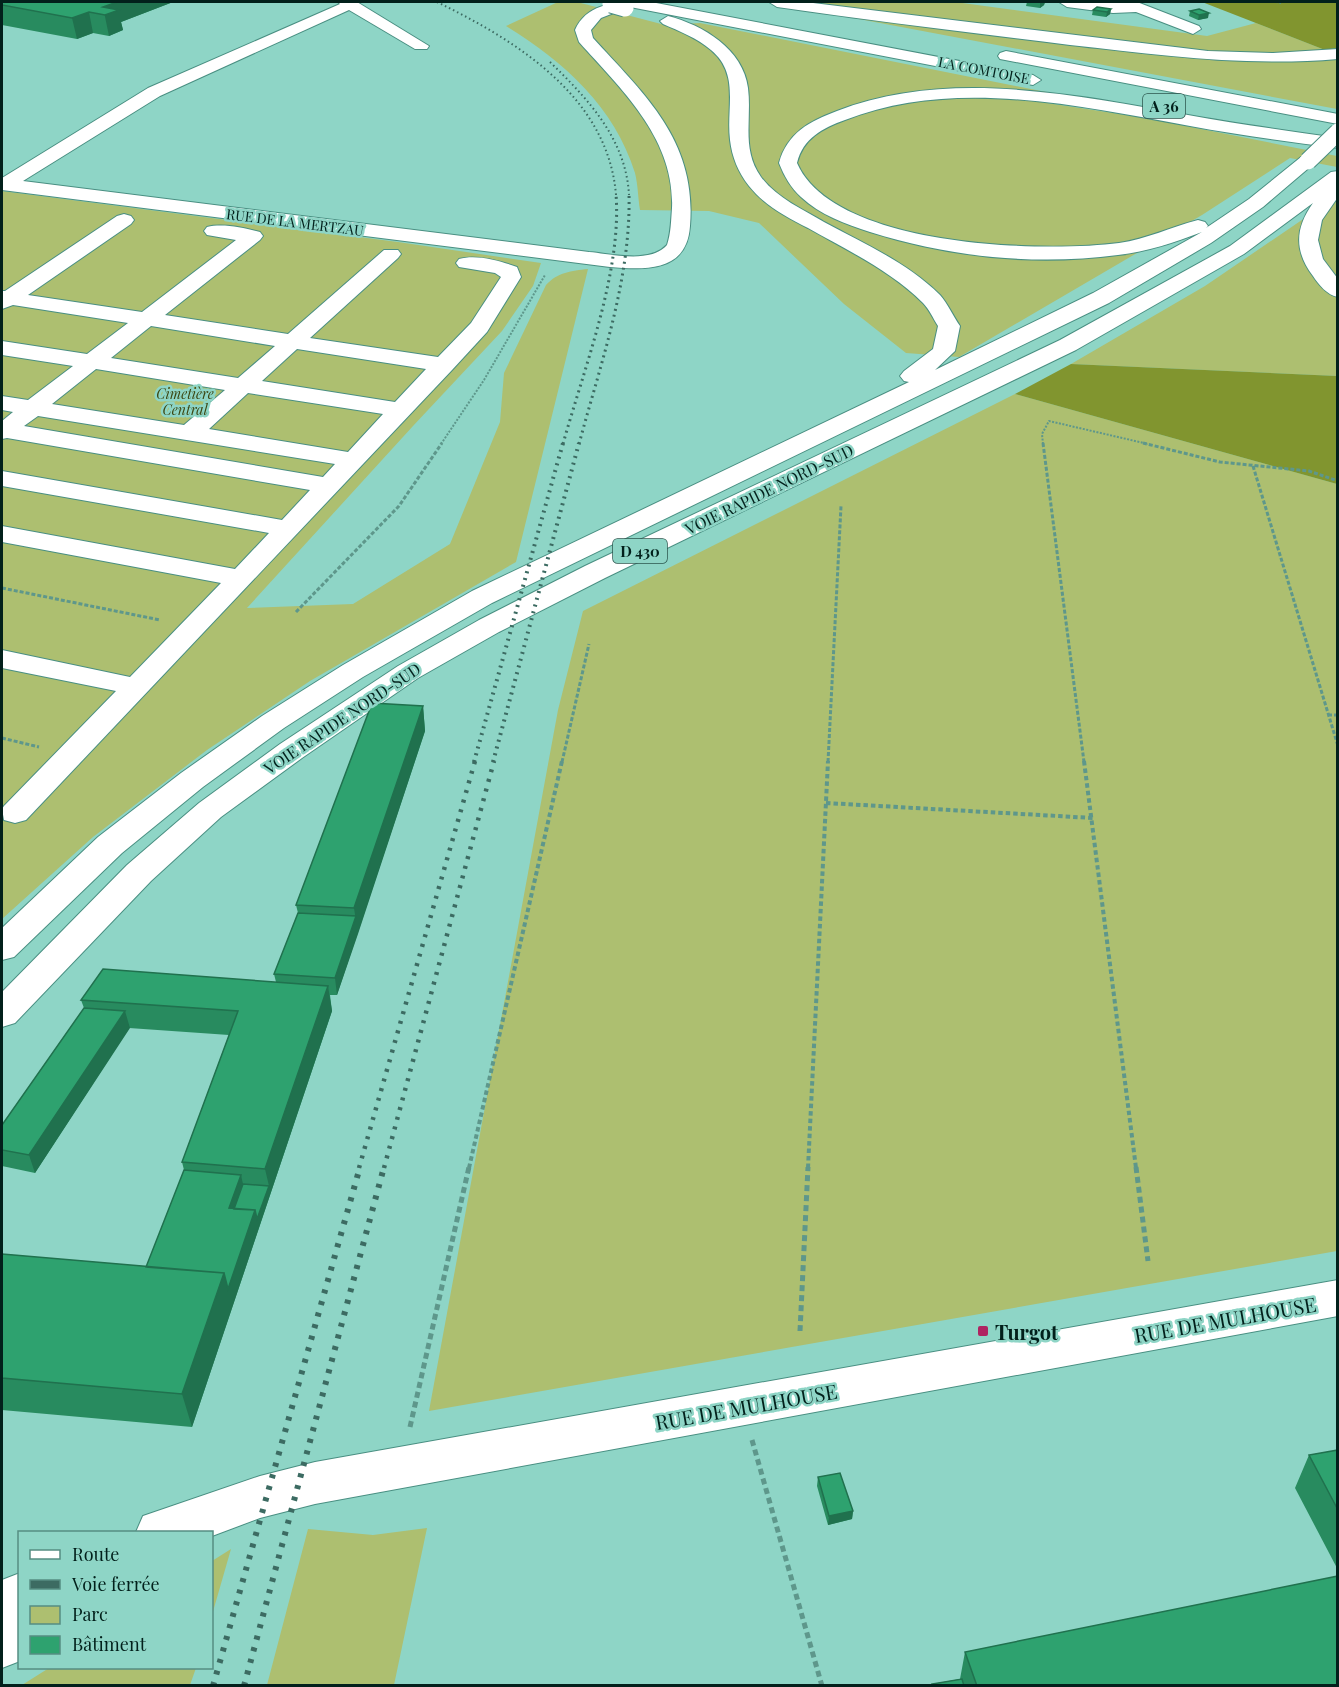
<svg xmlns="http://www.w3.org/2000/svg" width="1339" height="1687" viewBox="0 0 1339 1687" font-family="'Playfair Display',serif">
<rect width="100%" height="100%" fill="#8ed5c6"/>
<path fill="#adbf70" d="M558 2H577L665 25 700 23 1046 92 1034 101 1146 118 1337 156V167L1290 158 1202 215 959 357 906 353 844 304 759 223 709 211 640 210C638 198 638 185 635 173 614 106 564 62 506 26Z
M796 2H955L1207 36 1256 23 1325 50 1337 48V109L811 10 820 6Z
M2 191 398 242 541 263 533 286 502 331 413 426 247 608 353 604 450 544 500 422 504 373 546 285C558 272 571 271 588 269L516 562 310 681 207 750 93 837 2 919Z
M1337 196V376L1071 364 1205 286Z
M1015 394 1337 484V1251L429 1411 558 710 583 611Z
M427 1528 394 1685H267L308 1529 373 1535Z
M231 1549 212 1615V1561Z
M49 1668H196L190 1685H22Z"/>
<path fill="#81952f" d="M1202 2H1337V48L1325 50Z
M1071 364 1337 376V484L1015 394Z"/>
<g fill="none" stroke-linecap="round" stroke-linejoin="round">
<g stroke="#498f82" stroke-width="2">
<path id="minor" d="M338 2H357L429 46 427 49H415L349 10 160 96 23 181 589 252C612 254 650 264 667 245 671 233 671 221 672 208 675 139 622 90 579 42L575 30C586 5 612 2 636 2L634 5 601 18 591 30 593 38C645 95 697 141 690 226 687 272 646 270 610 267L2 190V178L148 88 340 4Z
M1059 2 1113 3 1137 2 1199 26 1201 29 1193 34 1136 12 1113 13 1067 7Z
M124 214 131 216 134 220 131 224 28 295 142 312 236 240 207 235 204 231 207 227C223 223 245 228 260 232L263 236 260 240 165 315 288 334 384 250H398L401 254 398 258 310 338 438 357 471 323 501 277 495 273 459 267 456 263 459 259C477 254 500 261 517 267L521 277 487 332 452 370 26 820 15 823 4 820 2 809 4 806 116 691 2 668V650L130 677 221 583 2 542V526L235 569 269 533 2 486V471L282 520 310 490 7 438 2 439V421L13 412 2 410V396L28 400 73 366 2 355V341L87 354 128 323 13 305 2 309V291H5L117 216ZM151 326 275 346 238 378 111 358ZM297 349 426 369 395 402 262 381ZM96 369 225 390 184 425 52 404ZM248 393 383 414 348 452 209 429ZM38 416 335 464 323 477 24 426Z"/>
</g>
<g stroke="#498f82" stroke-width="2">
<path id="major" d="M1338 1280V1316L315 1504 260 1518 212 1536V1532H136L143 1516 260 1476 315 1462Z
M20 1573V1621L2 1628V1580Z"/>
</g>
<g stroke="#498f82" stroke-width="2">
<path id="highway" d="M622 2H651L1033 75 1041 80 1033 85 630 7Z
M769 2H805L1208 51 1273 53 1338 49V59C1247 67 1160 55 1070 45 972 33 875 21 777 7Z
M668 16C703 25 743 49 748 88 752 119 741 149 761 177 777 198 802 209 824 222 863 243 908 263 940 295 948 304 953 316 960 326L955 351 935 370 1093 293 1202 232C1175 242 1147 252 1118 255 1035 266 950 257 870 232 846 224 820 215 801 197 791 188 784 176 779 163 787 133 810 121 837 111 949 68 1074 95 1188 115 1238 124 1288 131 1338 138V148C1288 142 1239 135 1190 126 1078 106 954 77 845 120 823 128 803 138 797 163 833 247 1041 253 1119 243 1147 239 1171 227 1198 220L1205 222 1208 226 1206 228 1249 199 1301 157H1315L1317 161 1263 207 1211 243 1109 303 492 603 363 677 284 728 203 787 122 853 14 957 2 960V928L98 837 181 773 262 716 343 665 472 591 909 382 904 381 900 376 904 371 933 349 938 326C933 318 929 309 923 303 891 271 847 250 808 228 786 217 764 205 749 186 738 172 732 157 730 140 726 107 740 74 711 50 697 38 679 31 663 24L660 21Z
M1006 51 1338 114V124L1000 59 998 56 1000 53Z
M1338 171V197L1322 220 1318 240 1323 259 1338 279V297C1327 295 1319 285 1313 276 1294 251 1295 228 1313 203L1244 254 1076 350 605 578 499 632 418 678 302 758 221 817 151 881 15 1023 2 1027V992L127 865 199 803 280 744 398 666 479 620 585 566 1060 340 1230 246 1331 172Z
M20 1601V1661L2 1668V1609Z"/>
</g>
<path stroke="#5e978b" stroke-width="2" stroke-dasharray="2 1.5" stroke-linecap="butt" d="M1276 2 1281 3
M441 444 484 380 545 275
M1043 444 1042 434 1049 421 1148 444"/>
<path stroke="#5e978b" stroke-width="3" stroke-dasharray="4 2" stroke-linecap="butt" d="M1043 443 1084 762
M1143 443 1220 462 1309 471 1338 481
M1253 466 1338 746
M2 588 160 620
M296 612 399 506 442 443
M1328 715H1338
M2 738 39 747
M562 762 589 644
M828 762 841 506"/>
<path stroke="#5e978b" stroke-width="4" stroke-dasharray="4.5 3" stroke-linecap="butt" d="M1084 761 1136 1168
M826 803 1093 818
M469 1168 562 761
M808 1168 828 761"/>
<path stroke="#5e978b" stroke-width="5" stroke-dasharray="6 4" stroke-linecap="butt" d="M1136 1167 1148 1261
M800 1331 808 1167
M410 1427 469 1167
M752 1440 822 1686"/>
<use href="#minor" fill="#fff" fill-rule="evenodd"/>
<use href="#major" fill="#fff" fill-rule="evenodd"/>
<use href="#highway" fill="#fff" fill-rule="evenodd"/>
<path stroke="#3c6b62" stroke-width="2" stroke-dasharray="1.5 3" stroke-linecap="butt" d="M437 2C517 41 608 97 616 195
M550 62C588 99 626 139 629 195"/>
<path stroke="#3c6b62" stroke-width="3" stroke-dasharray="2 4" stroke-linecap="butt" d="M563 444C584 368 622 272 616 194
M579 444C601 362 631 279 629 194"/>
<path stroke="#3c6b62" stroke-width="4" stroke-dasharray="2 5" stroke-linecap="butt" d="M474 762 563 443
M493 762 579 443"/>
<path stroke="#3c6b62" stroke-width="4.5" stroke-dasharray="3 7" stroke-linecap="butt" d="M359 1168 475 761
M384 1168 494 761"/>
<path stroke="#3c6b62" stroke-width="6" stroke-dasharray="4 8" stroke-linecap="butt" d="M213 1686 360 1167
M244 1686 384 1167"/>
<g stroke="#498f82" stroke-width="19" stroke-linecap="butt">
<path id="highway-bridge" d="M611 4 625 8
M1308 161 1338 132"/>
</g>
<use href="#highway-bridge" stroke="#fff" stroke-width="17"/>
</g>
<path fill="#288b5f" d="M2 2H173L121 22 123 30 109 36 93 33 77 39 2 25Z
M1027 2H1045L1044 5 1040 8 1026 6Z
M1111 9 1110 14 1106 17 1092 15 1093 10Z
M1190 11 1208 18 1198 20 1189 16Z
M423 706 425 731 337 995H330L332 1011 192 1427 2 1410V1254L146 1267 184 1170 182 1162 229 1035 129 1028 35 1173 2 1166V1125L84 1008 81 1000 276 982 274 974 298 913 296 905Z
M1338 1450V1570L1295 1488 1309 1455Z
M818 1477 853 1511 852 1519 828 1525 817 1486Z
M965 1652 1338 1686H932V1684L960 1679Z"/>
<path fill="#20714e" d="M117 2H173L121 22 123 30 109 36 103 7Z
M1043 2H1045L1044 5 1040 8V3Z
M1111 9 1110 14 1106 17 1107 12Z
M89 12 93 33 77 39 72 18Z
M1209 13 1208 18 1198 20 1199 15Z
M423 706 425 731 358 934 354 908Z
M356 916 358 934 337 995 335 978Z
M328 986 332 1011 192 1427 182 1394 224 1273 255 1210 269 1186 265 1169Z
M125 1011 130 1028 35 1173 29 1155Z
M241 1175 245 1193 236 1217 229 1208Z
M853 1511 852 1519 828 1525 829 1516Z"/>
<path fill="#2ea26f" stroke="#20714e" stroke-width="1.5" d="M2 2H117L103 7 119 10 105 15 89 12 72 18 2 5Z
M1097 7 1111 9 1107 12 1093 10Z
M1199 9 1209 13 1199 15 1190 11Z
M372 703 423 706 354 908 296 905Z
M298 913 356 916 335 978 274 974Z
M103 969 328 986 265 1169 182 1162 238 1011 81 1000Z
M84 1008 125 1011 29 1155 2 1150V1125Z
M184 1170 241 1175 229 1208 255 1210 228 1289 224 1273 146 1267Z
M243 1184 269 1186 257 1219 255 1210 234 1209Z
M2 1254 224 1273 182 1394 2 1378Z
M1338 1450V1510L1309 1455Z
M840 1473 853 1511 829 1516 818 1477Z
M1338 1576V1686H977L965 1652Z
M962 1679 964 1686H933L932 1684Z"/>
<rect fill="#af2461" stroke="#8ed5c6" stroke-width="2" x="977" y="1325" width="12" height="12" rx="3"/>
<g text-anchor="middle" dominant-baseline="central" stroke-width="5" stroke-linejoin="round" paint-order="stroke">
<g font-size="14" fill="#02201b" stroke="#8ed5c6">
<text transform="translate(984 70) rotate(11)">LA COMTOISE</text>
<text transform="translate(295 222) rotate(7)">RUE DE LA MERTZAU</text>
</g>
<g font-size="14" font-style="italic" fill="#3c4712" stroke="#8ed5c6">
<text x="185" y="393">Cimetière<tspan x="185" dy="16">Central</tspan></text>
</g>
<g fill="#8ed5c6" stroke="#2c564e" stroke-width="1.5">
<rect x="1143" y="94" width="42" height="24" rx="4.5"/>
<rect x="613" y="539" width="54" height="24" rx="4.5"/>
</g>
<g font-size="15" font-weight="bold" fill="#02201b">
<text x="1164" y="106">A 36</text>
<text x="640" y="551">D 430</text>
</g>
<g font-size="16" fill="#02201b" stroke="#8ed5c6">
<text transform="translate(769 489) rotate(-26)">VOIE RAPIDE NORD-SUD</text>
<text transform="translate(342 718) rotate(-34)">VOIE RAPIDE NORD-SUD</text>
</g>
<g font-size="20" fill="#02201b" stroke="#8ed5c6">
<text transform="translate(1225 1319) rotate(-10)">RUE DE MULHOUSE</text>
<text transform="translate(746 1406) rotate(-10)">RUE DE MULHOUSE</text>
</g>
<g font-size="20" font-weight="bold" fill="#02201b" stroke="#8ed5c6" text-anchor="start">
<text x="995" y="1331">Turgot</text>
</g>
</g>
<rect width="1339" height="1687" fill="none" stroke="#02201b" stroke-width="6"/>
<rect x="18" y="1531" width="195" height="138" fill="#8ed5c6" stroke="#568d82" stroke-width="1.5"/>
<rect x="30" y="1550" width="30" height="9" fill="#ffffff" stroke="#568d82" stroke-width="1.5"/>
<text x="72" y="1561" font-size="18" fill="#02201b">Route</text>
<rect x="30" y="1580" width="30" height="9" fill="#3c6b62" stroke="#568d82" stroke-width="1.5"/>
<text x="72" y="1591" font-size="18" fill="#02201b">Voie ferrée</text>
<rect x="30" y="1606" width="30" height="18" fill="#adbf70" stroke="#568d82" stroke-width="1.5"/>
<text x="72" y="1621" font-size="18" fill="#02201b">Parc</text>
<rect x="30" y="1636" width="30" height="18" fill="#2ea26f" stroke="#568d82" stroke-width="1.5"/>
<text x="72" y="1651" font-size="18" fill="#02201b">Bâtiment</text>
</svg>
